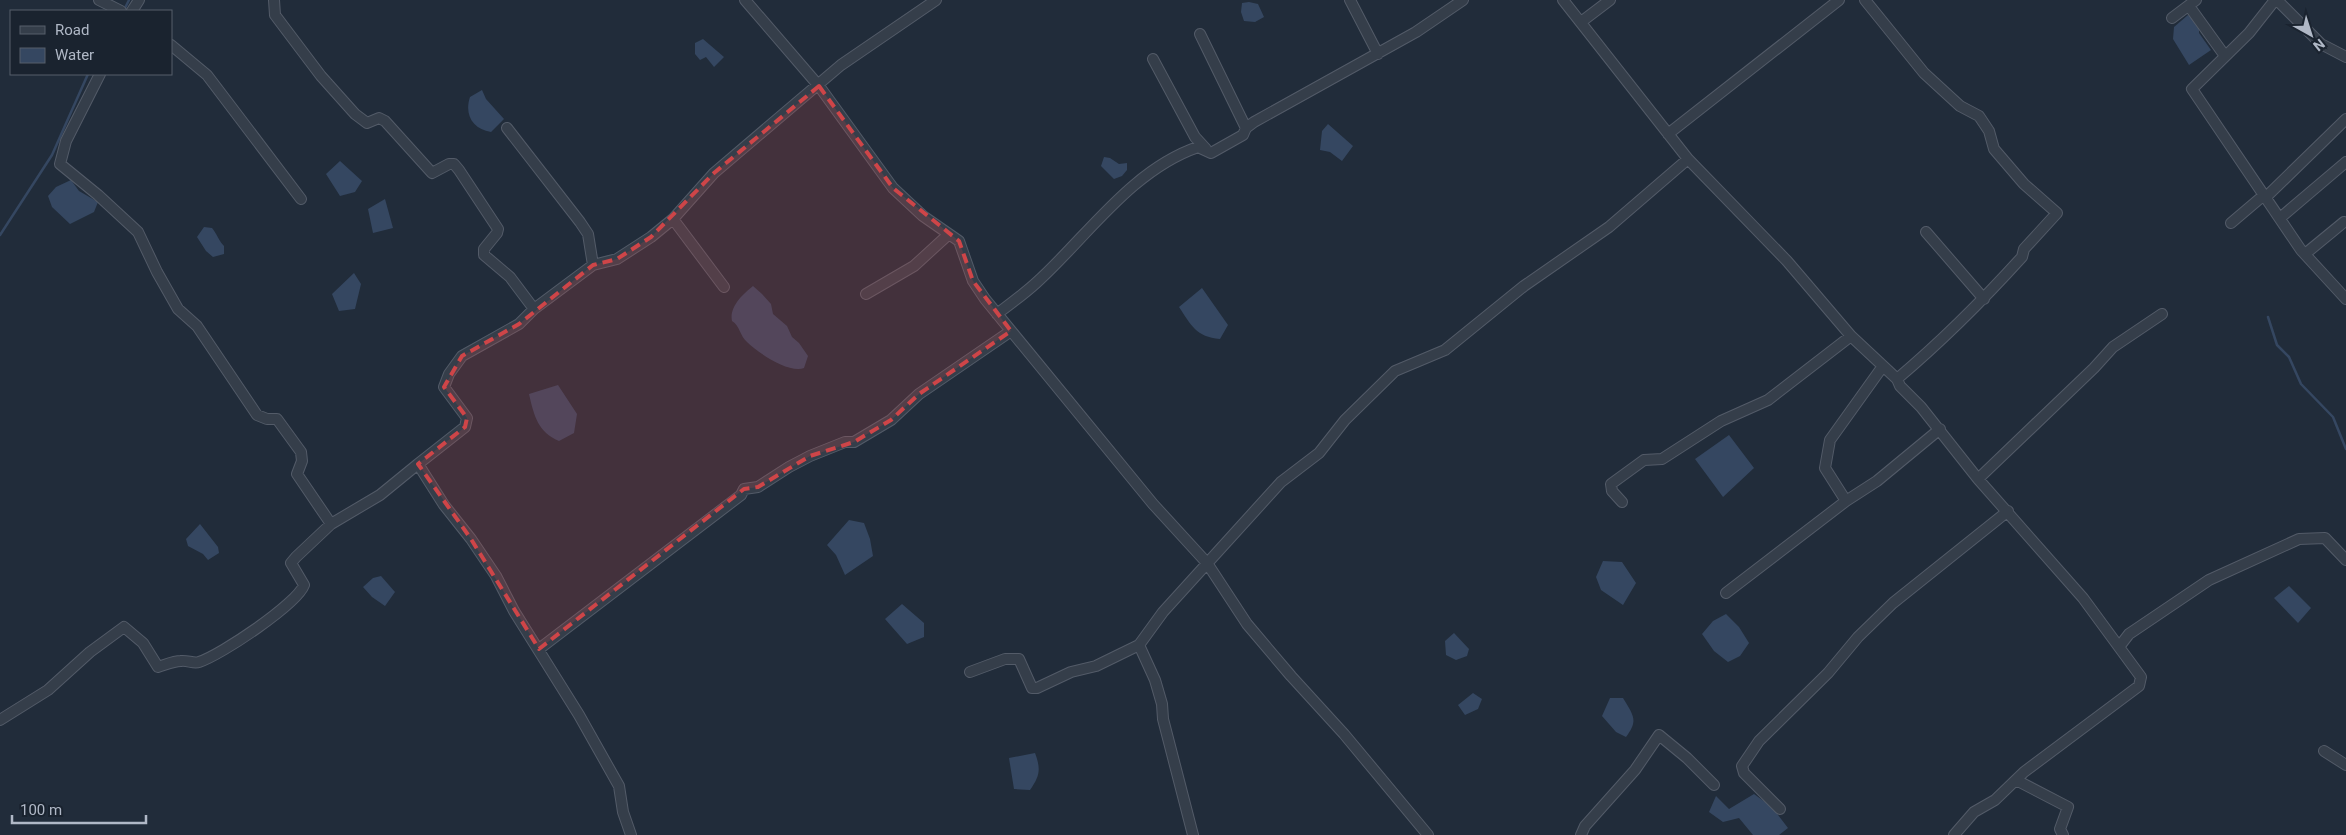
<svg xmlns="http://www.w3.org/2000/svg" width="2346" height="835" viewBox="0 0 2346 835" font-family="Roboto,sans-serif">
<rect width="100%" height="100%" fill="#212c3a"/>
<path fill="#354761" d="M1249 2 1258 4 1264 17 1255 22 1244 21 1241 12 1242 3Z
M2188 15 2199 25V33L2211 50 2189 65 2173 39 2174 27Z
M703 39 724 57 714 67 706 57 700 60 695 54V43Z
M482 90 486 99 504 119 491 132C473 129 464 115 470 97Z
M1328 124 1353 146 1342 161 1330 152 1320 150 1322 131Z
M1104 157 1110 158 1119 164 1127 163V170L1122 176 1114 179 1101 166Z
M340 161 362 181 355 192 340 196 326 174Z
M71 180 79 191 98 202 94 212 70 224 52 207 48 196 56 187Z
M385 199 393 228 373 233 368 209Z
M204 227 212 228C217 234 219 241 224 246V254L213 257 206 251 197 237Z
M354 273 361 284 355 309 339 311 332 294Z
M753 286 762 294 771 304 773 314 787 326 792 337 799 343 808 356 804 368C790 374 758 353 747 342 740 336 740 326 732 321 729 307 743 294 753 286Z
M1202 288 1228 325 1220 339C1196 337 1191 325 1179 307Z
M558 385 577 414 574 433 559 441C538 432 534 416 529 394Z
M1729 435 1754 468 1723 497 1695 459Z
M849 520 864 523 870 539 873 556 845 575 836 555 827 545Z
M200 524 218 547 219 553 208 560 203 554 188 546 186 539Z
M1603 561 1622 562 1636 583 1623 605 1601 590 1596 577Z
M381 576 395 592 385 606 372 597 363 587 373 578Z
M2289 586 2311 608 2298 623 2274 598Z
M902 604 924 623V637L907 644 885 619Z
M1726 614 1739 627 1749 643 1740 656 1728 662 1714 651 1702 634 1713 621Z
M1454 633 1469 649 1467 656 1456 660 1446 655 1445 641Z
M1473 693 1482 699 1478 709 1465 715 1458 705Z
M1610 698H1623C1633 715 1639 720 1626 737L1616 732 1602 716Z
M1035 753C1041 769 1040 776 1030 790L1014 789 1009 758Z
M1754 794 1772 807 1788 828 1779 835H1753L1739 818 1723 822 1709 812 1716 796 1729 809Z"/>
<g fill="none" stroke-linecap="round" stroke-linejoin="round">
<path stroke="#354761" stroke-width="2.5" d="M124 10 129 0
M0 235 52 155 88 74
M2268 317 2277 345 2289 357 2301 384 2333 417 2346 449"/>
<g stroke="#535b68" stroke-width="12">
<path id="minor" d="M99 0 121 11
M274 0 275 15 284 27 321 76 355 114 367 123 379 118 385 121 432 173 449 164H454L459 170 498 229 497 233 484 249V255L510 277 534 309
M745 0 819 86 893 188 923 216 959 241 973 281 985 299 1153 504 1207 563 1247 624 1291 676 1344 734 1428 835
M1350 0 1378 54
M1865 0 1924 73 1960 106 1979 116 1989 131 1994 149 2024 184 2057 213 2024 249 2022 257C1983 300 1942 341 1897 379
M2275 0 2249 33 2192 89 2301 250 2346 299
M2277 0 2321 44 2346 57
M2189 6 2225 56
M132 11 139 0
M2172 18 2196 0
M1581 22 1610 0
M1200 34 1246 128
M171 45 207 75 301 199
M1153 59 1195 137 1206 149
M100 74 66 141 60 164 98 195 138 232 157 272 178 309 197 326 257 415 267 419H277L301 452 302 461 297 474 331 524
M507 128 580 222 588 234 593 265
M1668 134 1839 0
M1688 159 1787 261 1851 336 1897 379 1900 386 1921 407 1978 479 2083 598 2141 677 2139 686 2024 772 1995 800 1974 812 1954 835
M2266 197 2346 119
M2280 218 2346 162
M673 219 724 287
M2231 223 2264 195
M1926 232 1984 299
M2305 254 2344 222
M866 294 914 266 949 234
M997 314C1010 304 1024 294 1036 283 1087 237 1131 170 1198 147L1211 153 1243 135 1246 128 1254 122 1416 32 1463 0
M418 464 465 427 467 418 444 387 449 374 462 356 519 324 534 309 593 265 617 259 651 237 673 219 714 173 841 65 936 0
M1978 479 2094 368 2113 347 2162 314
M1846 501 1825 468 1830 440 1883 366
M1622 502 1612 491 1611 484 1644 460 1662 459 1721 421 1768 400 1851 336
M1726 593 1846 501 1877 481 1940 429
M1139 645 1155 680 1162 704 1163 719 1193 835
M2119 647 2129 634 2209 580 2299 539 2325 538 2346 560
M539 649 741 495 744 489 758 487 789 467 810 456 845 442H854L891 420 919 394 1011 331
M970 672 1005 659H1019L1032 688H1037L1071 672 1096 666 1139 645 1163 612 1281 482 1319 453 1345 420 1395 371 1445 350 1524 286 1609 227 1688 159 1563 0
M0 720 48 690 90 652 124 627 143 643 158 667C165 665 173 661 181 661 187 660 194 664 199 662 221 655 297 604 304 585L291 563 296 557 331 524 380 495 418 464 444 505 471 539 496 576 514 611 579 715 619 786 623 812 631 835
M2324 751 2346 765
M2016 780 2068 807 2060 829 2063 835
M1780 809 1744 773 1742 766 1759 741 1828 673 1858 637 1893 603 2008 511
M1581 835 1585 826 1635 770 1659 735 1687 758 1714 785"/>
</g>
<use href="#minor" stroke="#353e4a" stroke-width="10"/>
</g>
<path fill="#ce4548" fill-opacity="0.2" stroke="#ce4548" stroke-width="4" stroke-dasharray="10 6" stroke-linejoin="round" d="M819 86 893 188 959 241 973 281 1011 331 919 394 891 420 854 442 810 456 758 487 744 489 539 649 471 539 418 464 465 427 467 418 444 387 462 356 519 324 593 265 617 259 651 237 714 173Z"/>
<rect x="10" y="10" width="162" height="65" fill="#1a232f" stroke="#565f6b"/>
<rect x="20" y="26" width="25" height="8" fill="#353e4a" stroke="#565f6b"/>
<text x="55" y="35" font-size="15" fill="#b0b8c6">Road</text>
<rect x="20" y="48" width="25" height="15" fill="#354761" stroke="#565f6b"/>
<text x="55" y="60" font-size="15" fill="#b0b8c6">Water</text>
<g transform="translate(2311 35) rotate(141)" stroke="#1a232f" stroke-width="4" paint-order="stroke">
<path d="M0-4L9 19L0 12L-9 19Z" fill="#b0b8c6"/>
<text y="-8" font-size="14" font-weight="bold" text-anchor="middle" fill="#b0b8c6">N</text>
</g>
<path d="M12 815v8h134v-8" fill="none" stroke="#b0b8c6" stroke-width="2.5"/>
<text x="20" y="815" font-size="15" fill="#b0b8c6" stroke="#1a232f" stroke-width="4" paint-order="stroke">100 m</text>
</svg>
